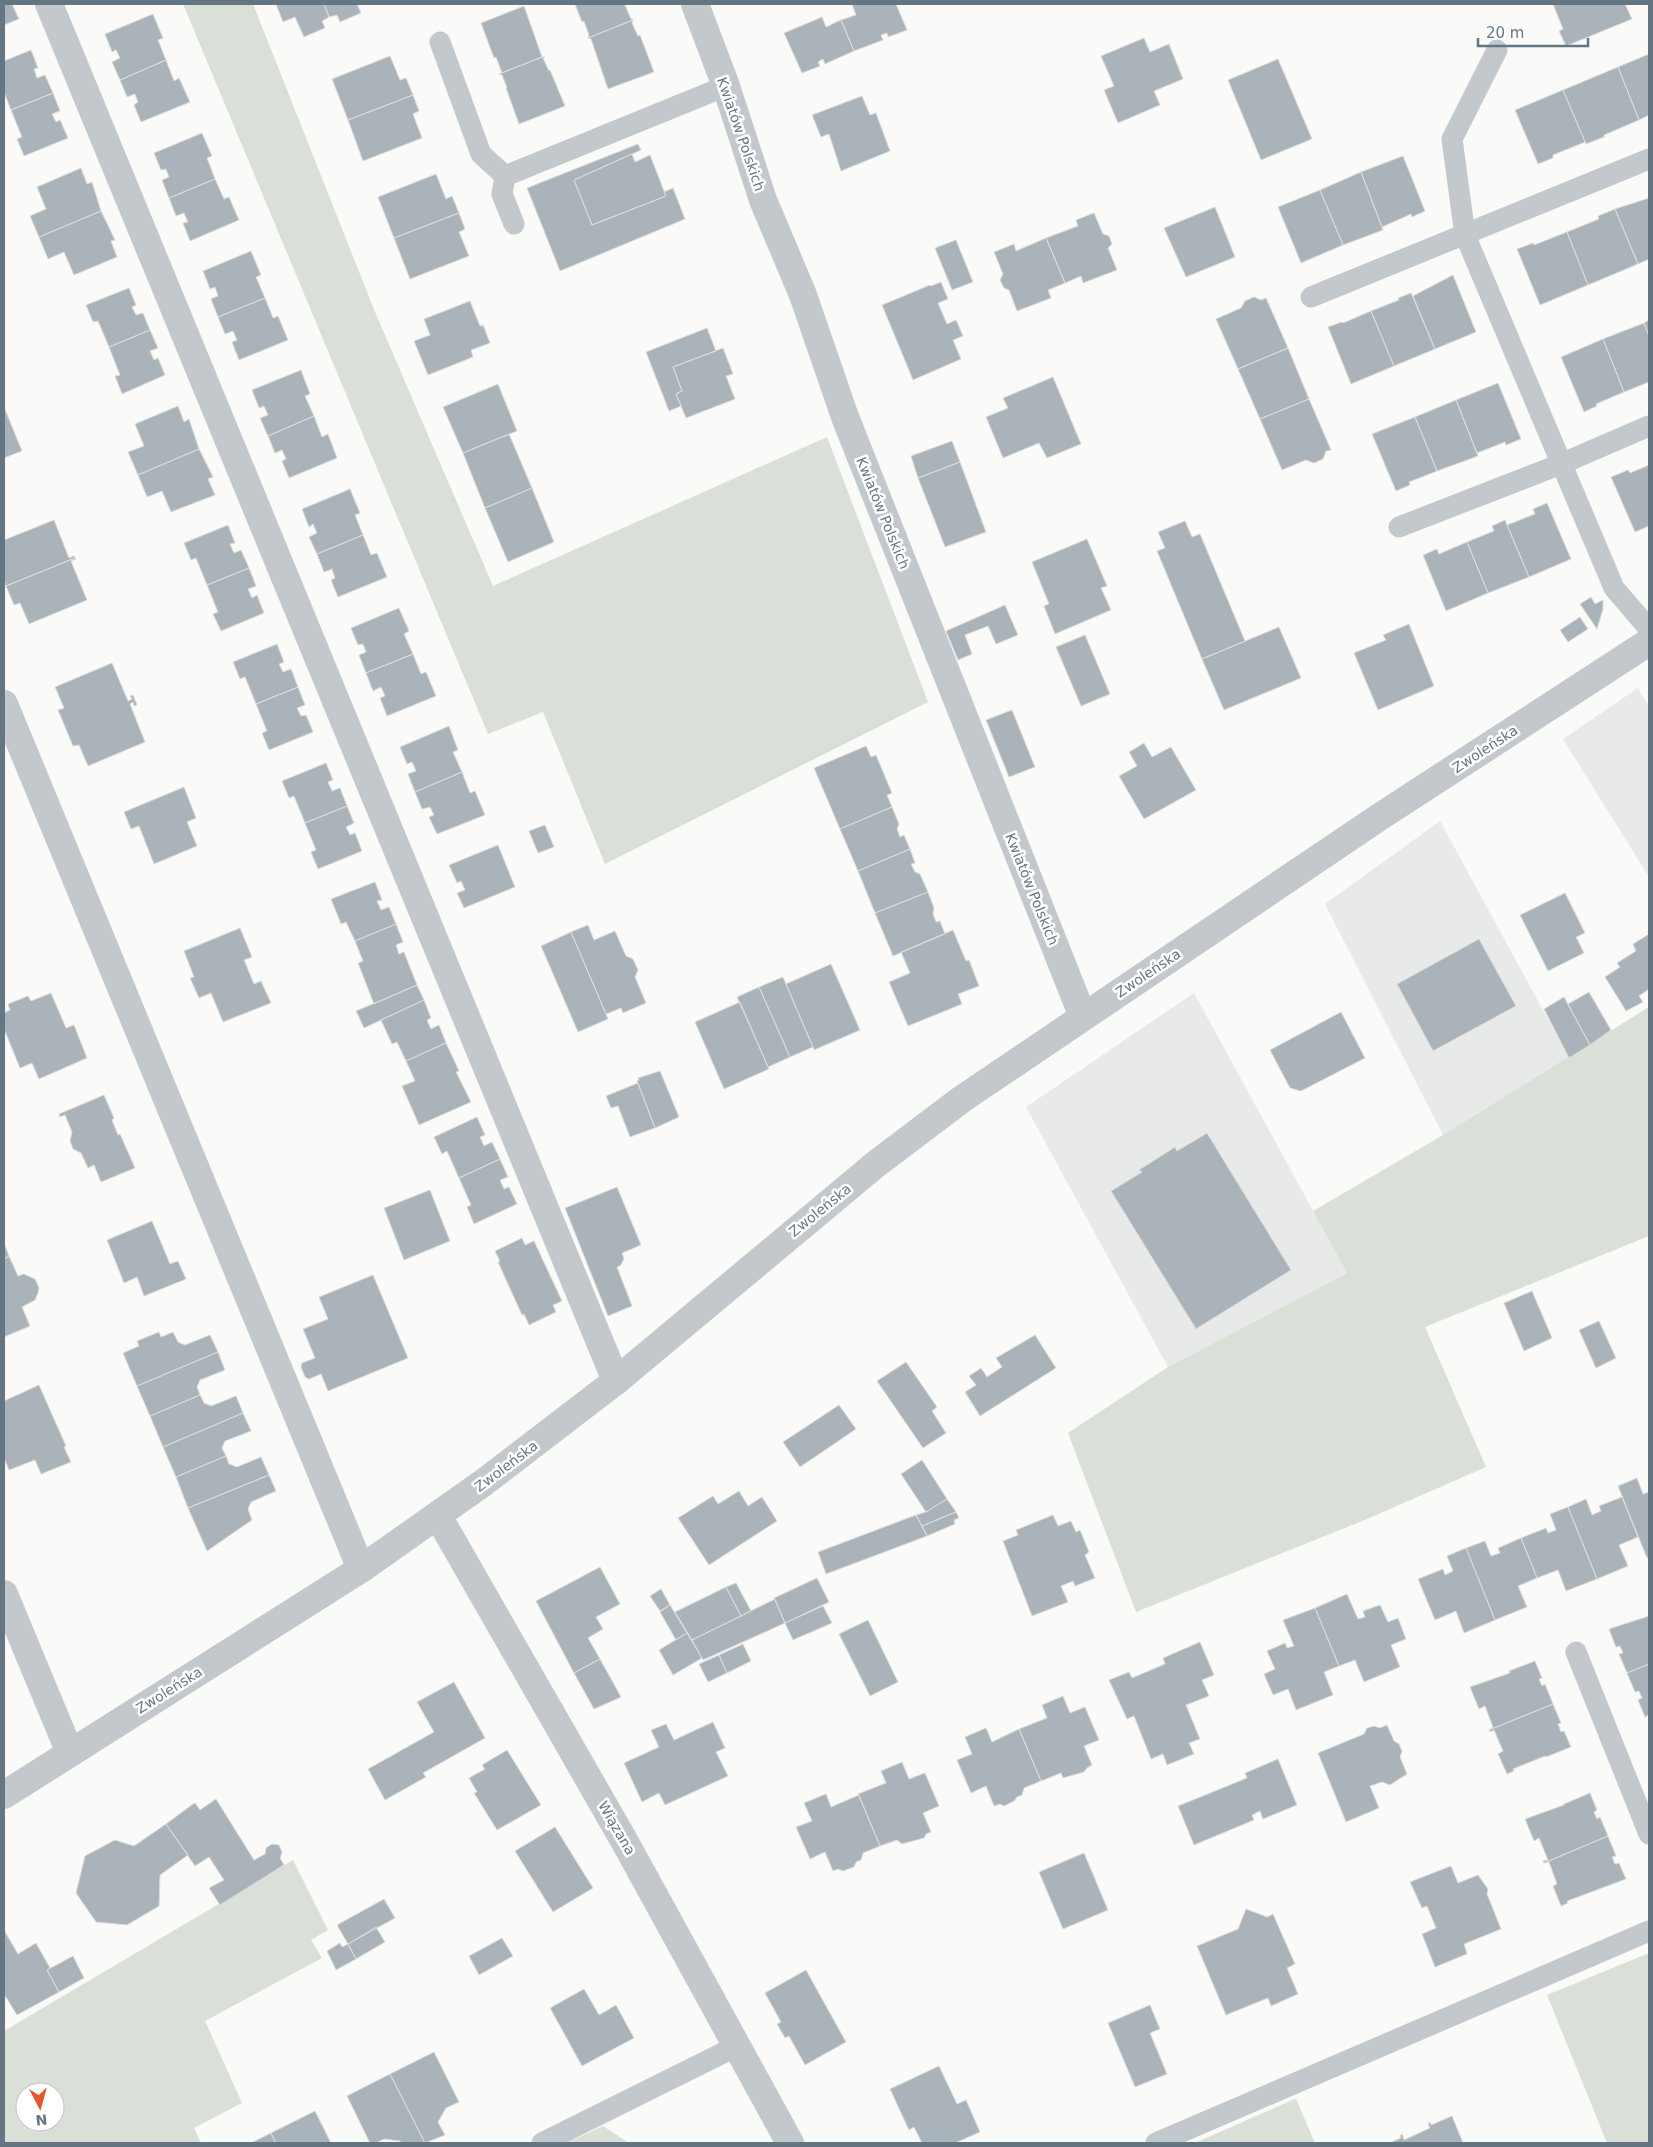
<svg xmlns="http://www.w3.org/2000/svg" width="1653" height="2147" viewBox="0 0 1653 2147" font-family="'DejaVu Sans',sans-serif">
<rect width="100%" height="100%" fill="#fafaf8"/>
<path fill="#e8e9e9" d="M1638 688 1649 707V877L1563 739Z
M1440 821 1569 1058 1443 1135 1325 904Z
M1194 993 1347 1273 1168 1367 1026 1107Z"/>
<path fill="#dadfd7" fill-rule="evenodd" d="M183 4H253L375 312 493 586 827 437 928 702 605 864 543 712 488 734Z
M1649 1007V1236L1425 1327 1486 1467 1367 1519 1136 1612 1068 1433 1168 1367 1347 1273 1313 1211 1443 1135Z
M293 1860 328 1930 311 1940 322 1958 205 2021 242 2103 194 2128 201 2143H4V2031ZM25 2092H55V2122H25Z
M1649 1953V2143H1607L1547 1995Z
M1296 2099 1315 2143H1195L1295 2099Z
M603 2126 629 2143H566Z"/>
<path fill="#aab3b9" stroke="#dcdcda" d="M4 4H12L19 19 4 25Z
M276 4H324L329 17 322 21 325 28 304 37 295 17 283 22Z
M324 4H357L361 13 340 22 337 15 329 17Z
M575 4H627L625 5 631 19 633 20 588 38 589 35 584 21 582 22Z
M852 4H896L907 30 888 37 887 33 881 35 883 40 854 51 841 20 856 15Z
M1553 4H1625L1632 19 1566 46 1559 31 1563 29Z
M524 6 542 57 502 73 496 57 494 58 481 23Z
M153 14 163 38 158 40 166 60 120 80 112 62 120 58 116 50 112 52 105 34Z
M822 17 826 27 841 20 854 51 825 64 823 59 818 62 820 66 802 73 784 33Z
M633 20 632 23 638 36 640 35 654 72 608 89 591 39 588 38Z
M1144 38 1150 52 1169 44 1183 79 1154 91 1160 105 1118 123 1104 90 1114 86 1101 56Z
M31 50 38 68 34 69 37 78 45 75 53 93 11 110 4 92V61Z
M1649 54V115L1639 120 1618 67Z
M390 56 400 80 406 78 413 95 348 120 332 79Z
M545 56 543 58 549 71 550 70 565 106 519 124 506 88H507L502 75 499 74Z
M1278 59 1312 139 1261 160 1228 80Z
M166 60 174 81 179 78 190 102 141 122 134 105 138 102 135 94 127 97 120 80Z
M1618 67 1639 120 1604 135V137L1586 144 1563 90Z
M1563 90 1585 142 1553 155V158L1538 164 1515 110Z
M53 93 60 111 52 114 56 122 60 120 68 138 24 156 17 139 22 137 11 110Z
M413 95 419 111 413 114 422 138 363 161 348 120Z
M862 96 870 115 876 113 890 151 841 171 829 134 821 137 812 115Z
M202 133 212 156 207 158 215 179 169 198 162 180 169 177 166 169 161 170 154 153Z
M638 144 641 150 574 180 592 225 666 196 664 192 673 188 685 219 560 271 527 188Z
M632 154 635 162 650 155 666 196 592 225 574 180Z
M1403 156 1425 211 1412 217 1411 214 1382 227 1361 172Z
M81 168 87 184 92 182 101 211 39 237 30 216 46 209 37 187Z
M1361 172 1383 230 1343 245 1320 190Z
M436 174 446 199 452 196 459 213 394 238 378 197Z
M215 179 224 199 229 197 239 220 190 241 183 223 188 222 184 213 176 216 169 198Z
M1320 190 1343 245 1301 263 1278 207Z
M1649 198V259L1638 264 1615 209Z
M1215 207 1235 257 1186 277 1164 228Z
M1615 209 1638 264 1588 285 1567 232 1599 219 1598 216Z
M101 211 115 240 111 241 117 257 74 275 64 252 48 259 39 237Z
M459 213 465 229 459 232 469 256 410 279 394 238Z
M1094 213 1103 234 1109 236 1112 244 1108 248 1117 270 1083 283 1081 276 1065 283 1046 238 1078 226 1076 220Z
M1567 232 1588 285 1540 305 1517 249 1533 243 1534 245Z
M1046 238 1065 283 1048 290 1051 298 1017 311 1009 290 1004 288 1000 280 1003 274 994 252 1014 244 1016 251Z
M956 240 973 282 952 290 935 248Z
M251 251 261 275 256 277 265 298 218 317 211 299 218 296 215 287 210 289 203 271Z
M1453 275 1476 332 1435 349 1413 296Z
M941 282 948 299 938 303 947 324 956 320 963 336 953 340 961 359 913 380 882 305 930 285 931 286Z
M129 288 136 305 132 307 136 315 143 313 150 330 109 347 98 321 93 322 86 305Z
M1411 293 1435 349 1394 366 1371 311 1399 300 1398 298Z
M1254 297 1261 300 1266 298 1288 348 1238 369 1216 319 1241 308 1245 301Z
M265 298 273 318 278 316 288 340 239 360 232 342 237 340 233 331 225 334 218 317Z
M470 301 480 326 483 325 490 343 471 350 473 357 428 375 414 341 430 335 424 319Z
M1371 311 1394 366 1351 384 1328 327 1342 322 1343 323Z
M1649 320V336L1644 323Z
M1644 323 1649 336V382L1624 392 1603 339Z
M707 328 716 351 673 367 682 391 676 394 681 406 669 411 646 352Z
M150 330 158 348 150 351 154 360 158 358 165 375 122 394 115 376 120 375 109 347Z
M1603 339 1624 392 1596 404 1597 406 1584 412 1561 357Z
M723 348 733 374 726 376 735 399 686 418 676 394 682 391 673 367Z
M1288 348 1309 399 1260 419 1238 369Z
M301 370 310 394 305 396 314 416 268 436 260 418 268 415 264 406 259 408 252 390Z
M1053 377 1081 444 1047 458 1039 443 1003 458 986 417 1008 408 1003 398Z
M1498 383 1521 439 1506 445 1505 442 1477 453 1456 400Z
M498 384 517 431 463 453 443 407Z
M1309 399 1331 450 1326 451 1323 459 1314 463 1306 460 1282 470 1260 419Z
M1456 400 1478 456 1437 471 1415 417Z
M178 406 184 422 189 419 199 449 138 475 128 452 144 446 135 424Z
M4 407 22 451 4 458Z
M314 416 322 437 328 434 337 458 289 478 282 461 286 459 282 450 275 453 268 436Z
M1415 417 1437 471 1409 482 1410 485 1396 491 1372 434Z
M509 434 532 488 485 508 463 453Z
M952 441 960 462 918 478 911 456Z
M199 449 213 477 208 479 215 495 171 512 162 491 147 497 138 475Z
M960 462 986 532 945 547 918 478Z
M1649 465V526L1635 532 1611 477 1628 470 1630 473Z
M532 488 554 542 508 562 485 508Z
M350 489 360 513 355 515 363 535 317 554 309 537 317 533 313 524 309 527 302 509Z
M1547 503 1571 559 1529 577 1507 525 1535 514 1533 509Z
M54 520 69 558 74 556 75 558 6 586 4 580V540Z
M1505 520 1529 577 1488 593 1467 542 1494 531 1492 526Z
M1185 521 1192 537 1200 534 1245 641 1202 659 1157 551 1165 548 1158 532Z
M228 525 235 543 230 544 234 553 241 550 249 568 207 585 196 558 191 560 184 543Z
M363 535 371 555 377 553 387 577 338 597 331 580 335 578 332 569 324 572 317 554Z
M1087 539 1107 586 1101 588 1111 610 1055 634 1044 606 1049 604 1032 562Z
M1467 542 1488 593 1446 611 1423 555 1437 549 1439 554Z
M75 558 76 559 71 561 87 600 29 624 20 603 14 605 6 586Z
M249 568 256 586 248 589 252 598 257 595 264 613 221 631 213 614 218 612 207 585Z
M1591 597 1595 604 1603 600V609L1597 629 1580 604Z
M1005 605 1018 635 996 644 988 626 965 635 972 654 958 660 946 631Z
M399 608 409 631 404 634 413 654 366 673 359 655 366 652 363 644 358 645 351 628Z
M1580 617 1588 629 1568 642 1560 630Z
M1409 624 1434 686 1378 710 1354 653 1386 640 1383 635Z
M1279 627 1301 678 1224 710 1202 659Z
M1085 635 1110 694 1081 706 1056 647Z
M277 644 284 662 279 664 283 672 291 669 298 687 256 704 245 677 240 679 233 662Z
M413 654 421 674 426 672 436 696 387 716 380 698 385 696 381 687 373 691 366 673Z
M112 663 128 701 132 699 130 696 133 695 137 705 134 706 133 702 130 704 145 742 88 766 79 745 73 746 58 710 64 708 55 687Z
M298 687 305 705 297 708 301 716 306 715 313 732 269 750 262 733 267 731 256 704Z
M1012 710 1035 767 1009 777 986 720Z
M449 726 458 750 453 752 462 772 415 792 408 774 416 771 412 762 407 764 400 747Z
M1144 743 1152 757 1171 747 1196 790 1144 819 1119 776 1137 766 1129 752Z
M866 746 871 757 876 755 892 793 887 795 892 807 840 829 814 768Z
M326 763 333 780 328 782 332 791 340 788 347 806 305 823 294 796 289 798 282 781Z
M462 772 470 793 475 791 485 815 437 834 429 817 434 815 430 807 422 809 415 792Z
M184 787 196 818 187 822 197 846 154 864 139 826 131 829 124 812Z
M347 806 354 823 346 827 350 835 355 833 362 851 318 869 311 852 316 850 305 823Z
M892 807 899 824 897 829 900 837 904 835 910 849 858 871 840 829Z
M545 825 554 847 538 853 529 831Z
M498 845 515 887 464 908 457 893 465 890 461 881 457 883 449 865Z
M910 849 915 863 911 864 915 872 920 874 928 892 875 913 858 871Z
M375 882 382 900 377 901 381 910 389 907 396 924 355 941 346 922 341 924 331 899Z
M928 892 934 908 933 914 936 922 940 921 945 934 893 956 875 913Z
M1565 893 1585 933 1576 937 1584 953 1548 971 1520 915Z
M396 924 403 942 396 945 399 954 404 952 417 985 374 1004 358 963 363 961 355 941Z
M588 925 594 940 615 931 626 956 633 959 638 970 635 977 646 1003 623 1013 621 1008 606 1014 571 932Z
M240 928 252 957 244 960 254 984 261 981 271 1003 223 1022 211 993 199 998 190 978 194 977 184 951Z
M953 930 966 961 969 960 979 986 958 994 962 1004 908 1026 889 982 910 973 901 952Z
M571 932 608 1019 578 1032 541 946Z
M1649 934V989L1639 996 1643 1002 1626 1011 1605 977 1620 967 1617 963 1636 951 1633 944Z
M1479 939 1516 1006 1433 1051 1397 984Z
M831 964 860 1030 814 1050 786 984Z
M783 977 813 1047 790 1057 759 987Z
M417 985 424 1000 364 1028 356 1011Z
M759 987 790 1057 768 1067 737 997Z
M1589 992 1611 1030 1590 1045 1568 1004Z
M51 993 66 1028 74 1025 87 1058 39 1079 32 1063 20 1068 4 1029V1013L10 1010 8 1004 28 996 31 1001Z
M1564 997 1590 1045 1569 1058 1544 1009Z
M424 1000 431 1018 427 1020 431 1029 439 1025 446 1043 406 1061 397 1042 392 1044 381 1020Z
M740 1002 769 1069 724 1089 695 1022Z
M1341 1012 1365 1058 1301 1091 1290 1088 1270 1050Z
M446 1043 459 1071 456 1072 471 1102 419 1125 402 1086 415 1081 406 1061Z
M660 1071 679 1117 655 1128 637 1081 639 1080 638 1078Z
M638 1083 655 1128 630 1137 618 1106 611 1108 606 1096Z
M104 1095 114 1118 112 1120 118 1135 120 1134 135 1168 101 1182 94 1165 88 1168 81 1153 73 1149 70 1141 72 1132 65 1115 60 1117 59 1114Z
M477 1117 485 1135 480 1137 484 1146 492 1142 500 1159 459 1178 447 1151 442 1154 434 1137Z
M1207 1133 1291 1270 1196 1329 1111 1191 1142 1172 1139 1170 1175 1147 1177 1151Z
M500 1159 508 1177 500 1180 504 1189 509 1187 517 1204 474 1224 467 1207 471 1205 459 1178Z
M617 1187 641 1245 622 1253 624 1259 620 1266 617 1267 632 1306 608 1316 565 1208Z
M430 1190 450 1241 404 1260 384 1208Z
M152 1221 170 1264 178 1261 186 1279 144 1296 137 1277 124 1283 107 1240Z
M522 1238 525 1245 534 1241 562 1301 553 1305 556 1312 529 1325 524 1314 522 1315 498 1262 500 1261 495 1251Z
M4 1243 9 1256 4 1259Z
M9 1256 18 1276 24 1274 35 1279 39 1288 38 1293 35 1300 22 1307 30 1326 4 1337V1259Z
M373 1275 408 1358 328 1391 321 1374 309 1379 305 1377 301 1367 302 1363 315 1358 303 1329 328 1319 319 1297Z
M1532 1291 1552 1338 1524 1351 1504 1303Z
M1599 1321 1616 1358 1596 1368 1579 1330Z
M159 1332 161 1337 173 1332 178 1342 185 1345 210 1335 218 1352 137 1386 123 1353 139 1346 137 1341Z
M1035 1335 1056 1368 980 1416 965 1392 976 1385 969 1376 981 1368 987 1377 1002 1367 996 1358Z
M218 1352 225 1370 200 1380 197 1387 200 1395 150 1416 137 1386Z
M906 1362 937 1407 932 1411 946 1433 923 1448 877 1381Z
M39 1385 66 1446 64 1447 71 1462 41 1474 35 1460 9 1470 4 1458V1401Z
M200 1395 204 1403 211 1406 236 1396 243 1413 163 1447 150 1416Z
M839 1405 856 1429 800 1467 783 1442Z
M243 1413 251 1431 225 1441 222 1448 226 1456 176 1477 163 1447Z
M226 1456 229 1464 237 1467 261 1457 269 1475 188 1508 176 1477Z
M922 1460 947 1499 926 1512 901 1474Z
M269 1475 276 1491 251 1502 248 1509 252 1520 207 1551 188 1508Z
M1637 1478 1643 1494 1649 1492V1557L1647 1558 1618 1486Z
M739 1491 748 1506 762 1497 777 1521 709 1565 678 1518 713 1496 718 1504Z
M1622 1497 1638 1537 1619 1545 1628 1566 1597 1579 1568 1507 1586 1499 1592 1515 1601 1511 1599 1506Z
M947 1499 956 1512 922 1526 916 1515 926 1512Z
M1568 1507 1597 1579 1566 1591 1558 1570 1537 1578 1521 1538 1546 1528 1548 1533 1556 1530 1550 1514Z
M956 1512 959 1518 954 1520 955 1524 927 1536 922 1526Z
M916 1515 927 1536 826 1574 818 1552Z
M1053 1515 1058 1526 1071 1521 1076 1532 1080 1530 1089 1552 1085 1555 1095 1578 1075 1586 1073 1581 1061 1586 1068 1602 1032 1616 1003 1541 1018 1535 1016 1530Z
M1521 1538 1537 1578 1518 1586 1527 1607 1495 1620 1466 1548 1485 1541 1491 1556 1500 1553 1498 1548Z
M1466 1548 1495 1620 1464 1633 1456 1611 1435 1620 1418 1579 1443 1569 1445 1575 1453 1571 1447 1556Z
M600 1567 620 1604 596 1617 603 1629 588 1638 600 1659 574 1673 536 1601Z
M817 1578 829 1602 785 1623 774 1598Z
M736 1583 751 1611 741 1616 726 1587Z
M726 1587 741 1616 692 1640 675 1612Z
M661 1589 670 1605 660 1611 650 1596Z
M1347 1594 1358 1619 1365 1617 1363 1611 1380 1605 1388 1622 1398 1618 1406 1639 1391 1645 1400 1667 1364 1682 1355 1660 1339 1666 1315 1608Z
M775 1599 785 1623 703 1660 692 1640Z
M670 1605 687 1633 676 1640 660 1612Z
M823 1606 832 1623 793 1640 785 1623Z
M1315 1608 1339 1666 1324 1672 1333 1695 1296 1710 1288 1689 1273 1695 1264 1674 1275 1669 1267 1651 1285 1643 1287 1648 1294 1646 1283 1620Z
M1649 1616V1664L1627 1673 1619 1654 1623 1653 1620 1646 1616 1647 1609 1629Z
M868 1620 898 1682 870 1696 839 1634Z
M687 1633 702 1658 673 1675 659 1650Z
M1200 1642 1214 1675 1202 1680 1209 1696 1186 1705 1200 1739 1189 1743 1194 1754 1167 1765 1163 1754 1151 1759 1134 1716 1127 1719 1109 1680 1129 1672 1132 1678 1165 1664 1163 1658Z
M743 1644 751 1661 727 1673 719 1655Z
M719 1655 727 1673 708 1682 699 1664Z
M600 1659 621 1697 594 1709 574 1673Z
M1535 1661 1542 1678 1539 1679 1542 1686 1545 1684 1553 1704 1489 1730 1493 1727 1485 1706 1479 1709 1470 1687 1510 1673 1509 1671Z
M1649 1664V1715L1645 1717 1638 1700 1642 1698 1639 1691 1635 1692 1627 1673Z
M454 1682 485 1738 423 1773 426 1777 385 1800 368 1769 434 1732 417 1702Z
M1063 1696 1070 1713 1085 1707 1099 1740 1084 1746 1092 1765 1087 1768 1084 1772 1063 1778 1061 1773 1041 1781 1019 1729 1047 1718 1042 1705Z
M1553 1704 1561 1723 1558 1724 1561 1732 1564 1731 1571 1747 1546 1757 1545 1756 1513 1769 1514 1771 1507 1774 1498 1754 1503 1751 1494 1730 1490 1732 1489 1730Z
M713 1722 725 1748 716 1752 728 1776 665 1805 659 1793 642 1802 624 1763 659 1747 651 1730 666 1724 674 1740Z
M1387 1725 1394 1741 1399 1744 1402 1751 1400 1757 1407 1774 1390 1785 1382 1782 1370 1786 1379 1808 1346 1822 1318 1753 1364 1734 1367 1728 1374 1726 1380 1728Z
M986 1728 992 1742 1019 1729 1041 1781 1024 1788 1022 1795 1017 1797 1014 1801 1004 1806 1000 1804 994 1806 986 1786 971 1793 957 1760 972 1754 965 1737Z
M507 1750 541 1805 497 1830 474 1793 477 1792 469 1778 485 1769 482 1765Z
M1278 1759 1297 1805 1263 1819 1260 1811 1252 1815 1254 1820 1194 1845 1178 1806 1247 1778 1245 1773Z
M902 1762 909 1779 925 1773 939 1806 923 1813 931 1832 926 1834 924 1838 902 1844 897 1840 880 1846 858 1794 886 1783 881 1771Z
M1590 1793 1597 1810 1594 1812 1597 1819 1600 1817 1608 1836 1544 1863 1543 1861 1548 1860 1539 1838 1534 1841 1525 1819 1564 1805V1804Z
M826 1794 831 1807 859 1795 880 1846 863 1853 861 1860 856 1862 854 1867 843 1871 838 1869 833 1871 825 1852 810 1859 796 1827 812 1821 804 1803Z
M216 1799 254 1860 265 1854 266 1848 272 1844 279 1845 282 1852 280 1858 284 1865 220 1905 209 1888 224 1880 209 1857 195 1866 166 1824 193 1804 195 1803 200 1810Z
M166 1824 188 1855 160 1875 159 1906 127 1925 96 1922 76 1893 85 1856 115 1840 134 1846Z
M555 1827 593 1888 553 1912 515 1851Z
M1608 1836 1616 1856 1612 1857 1615 1864 1619 1863 1626 1879 1567 1901 1568 1903 1561 1906 1553 1886 1557 1884 1549 1862 1544 1863Z
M1084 1853 1108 1910 1063 1929 1039 1872Z
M1451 1866 1458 1883 1478 1875 1488 1889 1487 1894 1501 1929 1464 1944 1467 1954 1435 1967 1422 1934 1436 1928 1427 1906 1422 1908 1410 1882Z
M384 1899 395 1918 348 1944 337 1925Z
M1246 1909 1267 1917 1273 1914 1295 1964 1287 1968 1298 1994 1271 2006 1268 1998 1226 2015 1197 1946 1238 1929Z
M376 1927 385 1942 356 1959 348 1944Z
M4 1930 18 1954 36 1943 50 1968 47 1970 59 1992 17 2015 4 1994Z
M502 1938 513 1956 479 1975 469 1956Z
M340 1943 342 1947 348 1944 356 1959 336 1970 327 1951Z
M73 1956 84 1978 59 1992 47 1970Z
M806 1970 846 2042 805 2065 789 2036 785 2038 777 2024 781 2022 765 1993Z
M584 1989 599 2015 616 2005 634 2038 582 2066 550 2008Z
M1150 2005 1160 2029 1150 2033 1167 2074 1135 2087 1108 2023Z
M434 2052 459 2102 446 2108 438 2122 445 2135 425 2143 390 2074Z
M939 2066 957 2104 966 2100 980 2132 955 2143H922L914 2127 909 2130 890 2089Z
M390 2074 425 2143H401L400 2141 384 2139 376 2143H370L347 2096Z
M315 2111 331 2143H276L271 2133Z
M1452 2116 1463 2143H1389L1401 2138 1400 2136 1402 2134 1404 2140 1430 2128 1428 2124 1430 2122 1431 2125Z
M271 2133 276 2143H251Z"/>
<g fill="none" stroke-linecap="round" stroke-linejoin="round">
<path stroke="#c3c8cc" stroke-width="21" d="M440 42 481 154 505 176 726 86
M1497 50 1452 139 1465 235 1614 588 1649 629
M505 176 502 194 514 224
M1311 297 1649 159
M1399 527 1561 464 1649 426
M1576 1652 1649 1834
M542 2143 737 2046
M1156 2143 1649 1931"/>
<path stroke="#c3c8cc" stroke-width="28" d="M49 4 616 1381
M695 4 726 86 763 200 803 295 845 417 1083 1017
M4 704 361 1569
M438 1516 626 1844 790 2143
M4 1594 70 1753"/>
<path stroke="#c3c8cc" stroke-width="28" d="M4 1795 361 1569 483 1483 616 1381 876 1164 962 1099 1381 816 1649 642"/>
</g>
<g text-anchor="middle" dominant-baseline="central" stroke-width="5" stroke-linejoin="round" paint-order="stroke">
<g font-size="14" fill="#657683" stroke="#fff">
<text transform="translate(741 134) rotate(71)">Kwiatów Polskich</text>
<text transform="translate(883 513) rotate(68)">Kwiatów Polskich</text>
<text transform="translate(1485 749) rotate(-33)">Zwoleńska</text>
<text transform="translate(1032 889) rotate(68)">Kwiatów Polskich</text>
<text transform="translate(1148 973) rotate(-34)">Zwoleńska</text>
<text transform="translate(820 1210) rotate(-39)">Zwoleńska</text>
<text transform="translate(506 1466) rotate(-37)">Zwoleńska</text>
<text transform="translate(169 1690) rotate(-32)">Zwoleńska</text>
<text transform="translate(617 1828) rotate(60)">Wiązana</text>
</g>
</g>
<rect width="1653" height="2147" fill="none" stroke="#657683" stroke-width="10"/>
<g transform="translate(40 2107) rotate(174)"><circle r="24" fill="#ffffff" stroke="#c1c8cd"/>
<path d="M0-4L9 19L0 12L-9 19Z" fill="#e4572e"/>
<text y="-8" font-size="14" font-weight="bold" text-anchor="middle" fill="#657683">N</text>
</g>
<path d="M1478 38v8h110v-8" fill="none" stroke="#657683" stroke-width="2.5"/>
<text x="1486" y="38" font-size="15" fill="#657683" stroke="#ffffff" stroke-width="4" paint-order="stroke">20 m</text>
</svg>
